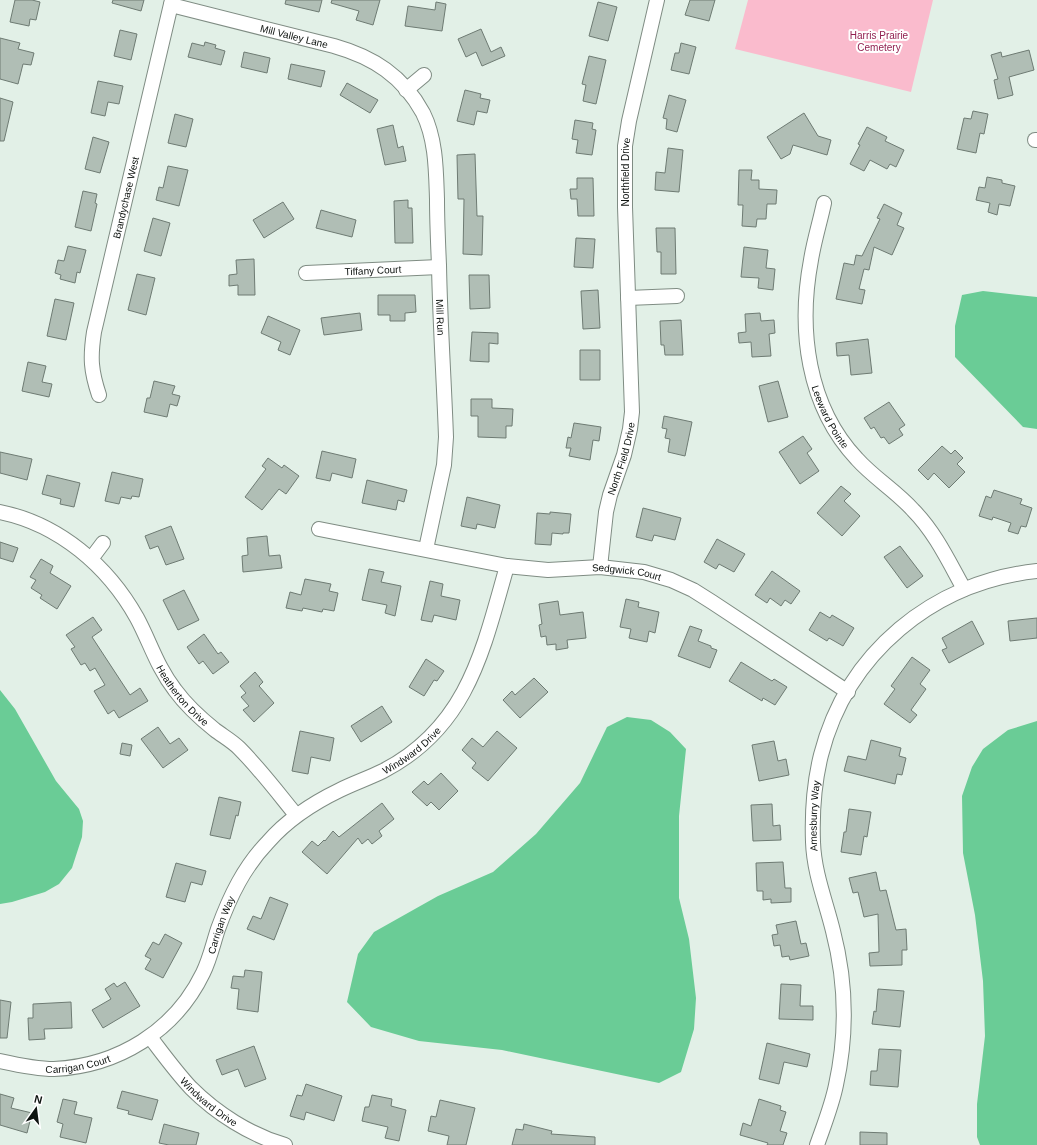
<svg xmlns="http://www.w3.org/2000/svg" width="1037" height="1145" viewBox="0 0 1037 1145" font-family="Helvetica,sans-serif">
<rect width="100%" height="100%" fill="#e2f0e7"/>
<path fill="#fabbcd" d="M748 0H933L911 92 735 49Z"/>
<path fill="#6acc96" d="M983 291 1037 297V429L1023 427 955 357V326L962 295Z
M0 690 15 709 56 781 79 809 83 821 82 837 72 868 59 884 45 892 12 902 0 904Z
M627 717 651 720 670 732 686 749 679 816V898L689 939 696 998 694 1029 681 1072 659 1083 502 1050 419 1041 371 1027 347 1002 358 954 374 932 438 896 493 872 536 834 580 783 607 727Z
M1037 721V1145H980L977 1137V1104L985 1036 983 981 975 915 963 853 962 796 972 767 983 749 1008 730Z"/>
<path fill="#b0beb5" stroke="#6e7b73" d="M15 0H32L40 2 36 20 30 19 29 26 10 22Z
M113 0H144L141 11 112 3Z
M286 0H322L319 12 285 4Z
M332 0H380L373 25 356 20 359 11 331 3Z
M690 0H715L709 21 685 15Z
M436 2 446 4 442 31 405 26 408 6 435 10Z
M598 2 617 7 608 41 589 36Z
M481 29 491 52 501 47 505 56 482 66 476 52 466 57 458 39Z
M120 30 137 34 131 60 114 56Z
M0 38 20 43 18 49 34 53 31 65 23 64 18 84 0 79Z
M205 42 216 45 215 48 225 51 221 65 188 57 192 43 204 46Z
M681 43 696 47 689 74 671 70 675 53H679Z
M1029 50 1034 70 1009 77 1013 95 998 99 994 80 998 79 991 55 1001 52 1002 57Z
M244 52 270 58 267 73 241 67Z
M589 56 606 60 596 104 583 101 586 85 582 84Z
M291 64 325 71 321 87 288 79Z
M98 81 123 86 119 104 108 102 105 116 91 113Z
M347 83 378 100 370 113 340 95Z
M465 90 481 94 480 98 490 100 487 113 477 111 474 125 457 121Z
M669 95 686 100 677 132 666 129 667 119 663 118Z
M0 98 13 102 4 141H0Z
M973 111 988 114 984 134 980 133 976 153 957 149 964 118 971 119Z
M804 113 818 136 831 140 827 155 793 145 790 154 781 159 767 137Z
M175 114 193 119 186 147 168 143Z
M575 120 593 123 592 129 596 130 592 155 576 153 578 140 572 139Z
M393 125 398 148 403 146 406 161 385 165 377 129Z
M867 127 887 137 885 141 904 150 896 167 890 164 887 169 870 160 864 171 850 164 860 145 858 144Z
M93 137 109 142 100 173 85 169Z
M668 148 683 150 679 192 655 190 656 172 665 173Z
M475 154 477 216H483L482 255 463 254 464 199H458L457 155Z
M168 166 188 170 179 206 156 200 159 187 163 188Z
M739 170H752L751 180H759V189L777 190 776 204H767L766 219H757L756 227 742 226 743 205H738Z
M987 177 1002 180V183L1015 186 1010 206 999 204 997 215 988 212 990 203 976 200 979 187 985 188Z
M577 178H593L594 216H578L577 199H571L570 189H577Z
M83 191 97 194 95 203 97 204 91 231 75 227Z
M408 200V208H412L413 243H395L394 201Z
M283 202 294 219 264 238 253 220Z
M884 204 902 213 897 225 904 228 892 255 874 247 869 270 864 269 859 289 865 290 862 304 836 299 844 263 854 265 856 255 862 256 880 219 877 218Z
M321 210 356 220 352 237 316 228Z
M153 218 170 223 161 256 144 251Z
M656 228H675L676 274H661V252H657Z
M576 238 595 239 593 268 574 267Z
M68 246 86 250 80 273 77 272 75 283 60 279 61 275 55 273 58 260 64 261Z
M744 247 768 250 766 268 775 269 773 290 758 288 759 278 741 277Z
M254 259 255 295H238V285L229 286V275L237 274 236 260Z
M137 274 155 278 146 315 128 310Z
M469 275H489L490 308 470 309Z
M598 290 600 328 583 329 581 291Z
M378 295H415L416 312 405 313V321H390V315H378Z
M55 299 74 303 66 340 47 336Z
M360 313 362 330 324 335 321 318Z
M760 313 761 321 774 320 775 333 769 334 771 356 752 357 751 342 739 343 738 333 746 332 745 314Z
M268 316 300 330 290 355 278 350 281 342 261 333Z
M681 320 683 355H665L664 345H661L660 321Z
M472 332 498 333V344L489 343V362L470 361Z
M868 339 872 373 851 375 849 355 837 356 836 343Z
M580 350H600V380H580Z
M28 362 46 366 42 382 52 384 49 397 22 391Z
M154 381 175 386 172 394 180 396 177 406 170 404 167 417 144 412 147 398H150Z
M778 381 788 417 768 422 759 386Z
M471 399H492V408L513 409 512 426H506V438L478 437V416H471Z
M889 402 905 425 899 429 903 435 889 444 884 437 881 438 874 427 871 429 864 418Z
M664 416 692 422 685 456 668 452 670 439 665 438 667 429 662 428Z
M574 423 601 427 599 441 593 440 590 460 569 456 571 448H566L568 437 571 438Z
M803 436 812 449 807 453 819 471 800 484 779 452Z
M942 446 951 454 955 450 963 458 957 464 965 472 949 488 934 473 928 480 918 470Z
M322 451 356 459 352 478 332 473 330 481 316 478Z
M0 452 32 459 27 480 0 473Z
M268 458 282 468 284 465 299 476 286 494 279 489 262 510 245 497 266 469 262 466Z
M112 472 143 479 139 497 132 496 131 499 121 497 119 504 105 501Z
M47 475 80 483 74 507 60 504 61 499 42 494Z
M367 480 407 490 404 502 398 500 396 510 362 503Z
M841 486 851 494 844 501 860 516 842 536 817 513Z
M994 490 1022 499 1020 504 1032 508 1026 527 1021 526 1018 534 1008 531 1011 523 993 517 992 520 979 516 986 496 991 498Z
M467 497 500 505 495 528 477 524 476 529 461 526Z
M643 508 681 518 675 540 654 535 652 541 636 537Z
M550 512 571 514 569 533H563V534L552 533 551 545 535 544 537 513 550 514Z
M171 526 184 559 166 565 158 546 150 549 145 536Z
M267 536 269 556 280 555 282 568 243 572 242 556 248 555 247 538Z
M717 539 745 554 734 572 719 564 716 569 704 562Z
M0 542 18 548 13 562 0 558Z
M900 546 923 576 907 588 884 557Z
M41 559 53 566 50 573 71 586 57 609 40 598 42 595 31 588 36 580 30 577Z
M369 569 384 572 381 582 401 586 395 616 385 613 387 605 362 600Z
M772 571 800 591 791 604 785 600 781 606 770 598 767 603 755 595Z
M305 579 331 584 329 591 338 593 334 611 323 609 322 612 303 608 302 611 286 608 290 592 301 595Z
M430 581 443 584 441 596 460 600 456 620 434 615 432 622 421 620Z
M184 590 199 620 178 630 163 600Z
M626 599 639 602 638 607 659 612 655 633 649 631 647 642 629 638 631 629 620 627Z
M558 601 560 615 583 612 586 638 567 640 568 648 556 650V644L547 645 546 636 541 637 539 625 542 624 539 604Z
M820 612 830 618 832 615 854 628 843 646 829 638 827 641 809 630Z
M93 617 102 630 92 637 130 695 140 688 148 701 119 718 114 710 108 714 94 691 105 685 95 668 90 671 85 663 81 665 71 649 75 647 66 635Z
M1037 618V638L1010 641 1008 621Z
M972 621 984 644 949 663 942 650 947 648 942 638Z
M690 626 702 630 698 641 711 646V648L717 650 710 668 678 656Z
M204 634 218 654 221 652 229 662 213 674 203 661 199 664 187 647Z
M912 657 930 670 920 684 926 689 911 710 917 715 910 723 884 704 895 689 891 686Z
M426 659 444 671 437 681 434 680 424 696 409 687Z
M741 662 772 681 774 679 787 687 775 705 763 698 762 701 729 681Z
M255 672 263 682 259 686 274 703 254 722 243 710 249 706 241 697 246 693 240 686Z
M534 678 548 692 520 718 503 700 512 691 515 695Z
M382 706 392 722 361 742 351 726Z
M158 727 170 744 179 738 188 750 163 768 141 739Z
M300 731 334 738 330 761 311 757 308 774 292 771Z
M497 731 517 748 488 781 472 768 476 763 462 750 472 738 483 747Z
M871 740 901 748 899 756 906 758 902 775 897 774 895 784 844 771 848 756 866 760Z
M774 741 778 761 786 759 789 775 759 781 752 745Z
M122 743 132 745 130 756 120 754Z
M441 773 458 791 439 810 431 802 427 806 412 792 424 781 428 785Z
M219 797 241 802 238 816 236 815 230 839 210 835Z
M382 803 394 819 379 831 382 836 372 844 368 839 362 844 358 838 327 874 302 852 312 841 318 846 324 840 325 841 333 831 339 837Z
M772 804 773 826 780 825 781 840 753 841 751 805Z
M849 809 871 812 867 837 864 836 861 855 841 852 844 832H846Z
M783 862 785 888H791V902L771 903V899L763 900V891H757L756 863Z
M176 863 206 871 202 885 191 882 185 902 166 897Z
M876 872 880 891 886 890 896 930 906 929 907 950H902V965L870 966 869 953 879 952 878 914 864 917 858 892 853 893 849 878Z
M270 897 288 904 274 940 247 929 253 916 261 919Z
M796 921 801 944 806 943 809 956 790 960 789 956 782 957 780 945 774 946 772 935 778 934 776 925Z
M165 934 182 943 163 978 145 969 151 959 145 956 153 942 159 945Z
M245 970 262 972 258 1012 237 1009 239 989 231 988 233 976 244 977Z
M125 982 140 1006 103 1028 92 1010 111 999 105 989 114 983 117 987Z
M781 984 801 985 800 1006H813V1020L779 1019Z
M878 989 904 991 900 1027 872 1024 874 1011 876 1012Z
M0 1000 11 1002 7 1038H0Z
M71 1002 72 1028 44 1029 45 1039 29 1040 28 1018H33V1004Z
M767 1043 810 1054 807 1067 784 1062 779 1084 759 1079Z
M254 1046 266 1079 245 1087 238 1069 222 1075 216 1060Z
M879 1049 901 1050 898 1087 870 1085 871 1071H877Z
M306 1084 342 1096 334 1121 306 1112 304 1120 290 1116 297 1095 302 1096Z
M122 1091 158 1100 152 1120 128 1114 129 1111 117 1108Z
M0 1094 14 1098 11 1108 32 1113 27 1133 0 1125Z
M372 1095 392 1099 391 1106 406 1110 399 1141 385 1138 388 1127 362 1121 365 1107H369Z
M63 1099 77 1102 74 1114 92 1118 86 1143 60 1137 63 1124 57 1122Z
M759 1099 781 1106 780 1110 786 1112 780 1131 787 1133 783 1145H767L768 1143 740 1135 743 1123 751 1126Z
M440 1100 475 1108 466 1145H447L449 1136 428 1131 431 1116 436 1117Z
M164 1124 199 1133 196 1145H169L159 1143Z
M524 1124 552 1131 551 1134 595 1137V1145H512L516 1129 523 1130Z
M860 1132 887 1133V1145H860Z"/>
<g fill="none" stroke-linecap="round" stroke-linejoin="round">
<g stroke="#7f8c83" stroke-width="16">
<g id="minor">
<path id="s1" d="M171 5 334 46C373 57 403 76 423 113 436 139 436 170 437 199 437 221 438 243 439 265 440 323 444 380 446 437L444 465 426 549"/>
<path d="M406 90 424 75"/>
<path d="M1035 140H1037"/>
<path id="s2" d="M824 203C820 222 814 241 811 260 798 329 807 406 857 459 874 478 896 491 913 510 935 532 949 562 964 589"/>
<path id="s3" d="M306 273 439 267"/>
<path d="M628 298 677 296"/>
<path id="s4" d="M99 395C91 371 90 358 94 332L172 0"/>
<path id="s5" d="M0 512C59 524 108 566 137 618 150 642 157 667 175 690 186 705 200 718 215 730 223 736 232 741 239 748 260 769 278 793 296 815"/>
<path id="s6" d="M319 529 507 566 548 570 600 567 644 572 671 580 693 590 712 602 848 692"/>
<path d="M91 559 103 543"/>
<path id="s7" d="M600 567 606 512 610 495 624 455 630 429 632 412 625 207V146L629 121 657 0"/>
<path id="s8" d="M150 1037C163 1054 176 1072 191 1088 216 1113 250 1135 285 1145"/>
<path id="s9" d="M0 1061C18 1065 36 1069 54 1069 118 1066 175 1031 203 973 210 959 213 944 218 929 230 896 244 867 268 842 288 819 313 803 340 790 354 783 369 778 383 771 468 727 483 650 507 566"/>
<path id="s10" d="M817 1145C824 1125 832 1105 836 1085 847 1035 846 981 833 931 826 902 814 873 813 842 812 814 814 783 821 755 847 653 933 582 1037 571"/>
</g>
</g>
<use href="#minor" stroke="#fff" stroke-width="14"/>
</g>
<g text-anchor="middle" dominant-baseline="central" stroke-width="4" stroke-linejoin="round" paint-order="stroke">
<g font-size="10" fill="#912050" stroke="#fff">
<text x="879" y="35">Harris Prairie<tspan x="879" dy="12">Cemetery</tspan></text>
</g>
<g font-size="10" fill="#0e1310" stroke="#fff">
<text stroke="none"><textPath href="#s1" startOffset="127">Mill Valley Lane</textPath></text>
<text stroke="none"><textPath href="#s7" startOffset="399">Northfield Drive</textPath></text>
<text stroke="none"><textPath href="#s4" startOffset="202">Brandychase West</textPath></text>
<text stroke="none"><textPath href="#s3" startOffset="67">Tiffany Court</textPath></text>
<text stroke="none"><textPath href="#s1" startOffset="489">Mill Run</textPath></text>
<text stroke="none"><textPath href="#s2" startOffset="220">Leeward Pointe</textPath></text>
<text stroke="none"><textPath href="#s7" startOffset="111">North Field Drive</textPath></text>
<text stroke="none"><textPath href="#s6" startOffset="312">Sedgwick Court</textPath></text>
<text stroke="none"><textPath href="#s5" startOffset="269">Heatherton Drive</textPath></text>
<text stroke="none"><textPath href="#s9" startOffset="560">Windward Drive</textPath></text>
<text stroke="none"><textPath href="#s10" startOffset="336">Amesburry Way</textPath></text>
<text stroke="none"><textPath href="#s9" startOffset="292">Carrigan Way</textPath></text>
<text stroke="none"><textPath href="#s9" startOffset="79">Carrigan Court</textPath></text>
<text stroke="none"><textPath href="#s8" startOffset="88">Windward Drive</textPath></text>
</g>
</g>
<g transform="translate(36 1109) rotate(14)" stroke="#ffffff" stroke-width="3" paint-order="stroke">
<path d="M0-3L7 15L0 10L-7 15Z" fill="#0e1310"/>
<text y="-6" font-size="11" font-weight="bold" text-anchor="middle" fill="#0e1310">N</text>
</g>
</svg>
